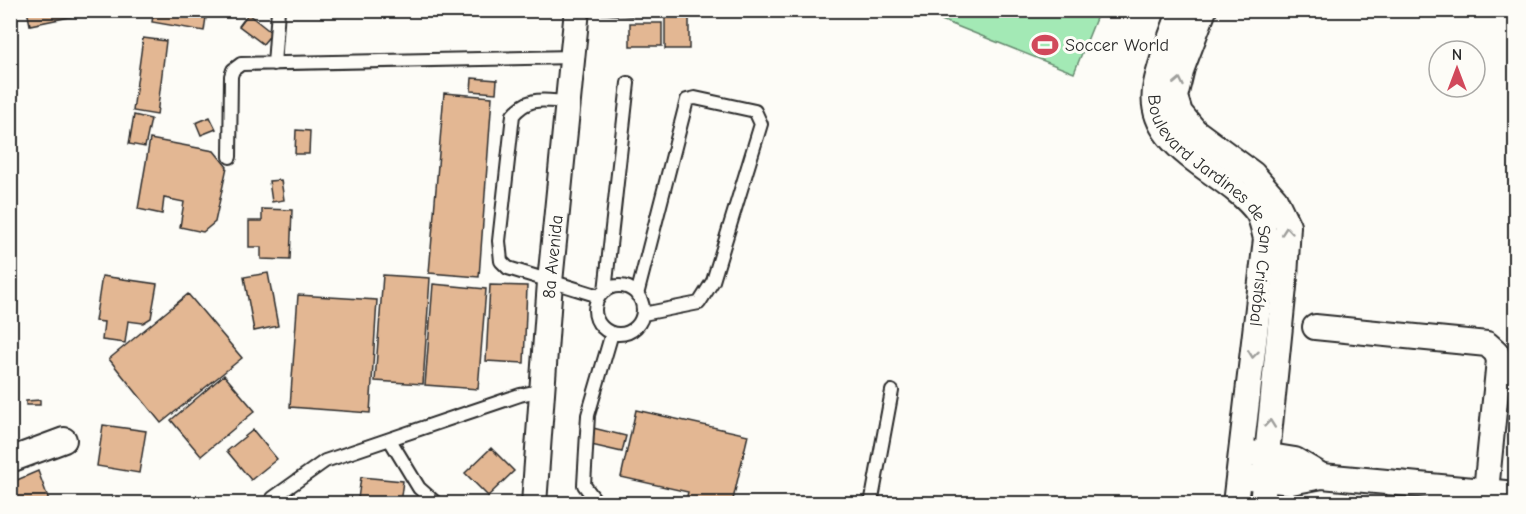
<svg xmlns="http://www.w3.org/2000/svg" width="1526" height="514" viewBox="0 0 1526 514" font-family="'Comic Neue',sans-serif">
<rect width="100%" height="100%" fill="#fdfcf7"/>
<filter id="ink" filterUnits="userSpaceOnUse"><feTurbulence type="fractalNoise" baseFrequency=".0167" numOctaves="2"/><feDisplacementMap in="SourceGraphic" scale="12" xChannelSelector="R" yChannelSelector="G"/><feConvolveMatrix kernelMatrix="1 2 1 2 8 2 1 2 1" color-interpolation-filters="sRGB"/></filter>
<g filter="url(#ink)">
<path fill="#a3e9b5" stroke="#678a70" stroke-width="1.5" d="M936 11V10L1099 11 1074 73 934 17Z"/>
<path fill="#e3b793" stroke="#2b2b2b" stroke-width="1.5" d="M27 10H84L85 14 30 25Z
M154 10H207L204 31 152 22Z
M592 10H633L632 16 591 13Z
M640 10H682V13L640 14Z
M248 14 272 33 263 44 239 26Z
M665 16H689V49H665Z
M630 23H662V46H630Z
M143 38 166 41 157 115 133 111Z
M472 78 497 80 496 93 471 91Z
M444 93 492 97 479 277 429 273Z
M134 115 151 119 145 147 129 144Z
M210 117 216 129 201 135 196 123Z
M296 130 310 131 309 154H295Z
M150 139 214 151 227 167 215 222 203 232 180 227 184 202 164 198 162 214 138 209Z
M281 180 284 200 272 202 269 181Z
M262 209 292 210 290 260 261 259V247H249V221H262Z
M268 273 278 326 254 331 244 277Z
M383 275 430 278 423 384 375 381Z
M102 276 157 284 151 318 143 323 128 321 125 343 102 340 104 322 95 321Z
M433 284 486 289 478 389 425 385Z
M490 285 527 286 524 363 486 361Z
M188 294 242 358 161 423 109 359Z
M298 295 377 300 370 413 290 407Z
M224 375 255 411 201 456 171 420Z
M40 400V405H26V401Z
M636 410 748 435 732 504H685L688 492 621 477Z
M103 425 146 431 139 473 97 466Z
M593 428 626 436 622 452 591 445Z
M253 430 277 459 251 480 227 451Z
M491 448 514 471 488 496 465 473Z
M38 471 50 503 10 504V483Z
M361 477 403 481 400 503 358 499Z"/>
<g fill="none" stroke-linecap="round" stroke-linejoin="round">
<g stroke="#2b2b2b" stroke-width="16">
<path id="service" d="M274 64 278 10
M568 102C544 101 530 95 513 115L499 241 501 261 508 268 599 296
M230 157 231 76 233 70 241 64 573 57
M595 310a24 24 0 1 1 48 0a24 24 0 1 1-48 0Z
M605 291 628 83
M637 295 687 100 695 98 755 111 761 124 713 281 699 303 643 314
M390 440 419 488 437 504
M268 504 273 498 325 461 520 395 543 390
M598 504 584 485 588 415 612 333
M871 504 892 391"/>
</g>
<g stroke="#2b2b2b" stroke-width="28">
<g id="minor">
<path id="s1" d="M1181 10C1172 34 1161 60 1156 84 1142 149 1228 170 1258 213 1262 220 1264 231 1266 239L1235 504"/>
<path d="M1204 10 1182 68 1175 97 1180 113 1195 131 1253 174 1275 199 1288 226 1285 277 1262 504"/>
<path d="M1315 327 1487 344 1496 352 1499 360 1486 491"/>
<path d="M1251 453 1295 460 1322 476"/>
<path d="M10 460 64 440"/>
<path d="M1250 477 1291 482 1322 476 1516 494"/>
<path id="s2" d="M534 504 550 282 577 10"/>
</g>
</g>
<use href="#service" stroke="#fdfcf7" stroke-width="12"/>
<use href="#minor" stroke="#fdfcf7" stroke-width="24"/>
</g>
<defs><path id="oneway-chevron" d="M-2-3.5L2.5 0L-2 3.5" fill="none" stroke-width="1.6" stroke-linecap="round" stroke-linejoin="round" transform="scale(1.5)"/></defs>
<g stroke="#9e9e9b">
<use href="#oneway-chevron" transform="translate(1179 82) rotate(-78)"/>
<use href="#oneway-chevron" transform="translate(1287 231) rotate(-95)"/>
<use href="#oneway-chevron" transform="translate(1253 354) rotate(97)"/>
<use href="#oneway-chevron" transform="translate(1270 424) rotate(-84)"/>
</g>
</g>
<defs>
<g id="stadium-bare" transform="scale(2.07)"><path d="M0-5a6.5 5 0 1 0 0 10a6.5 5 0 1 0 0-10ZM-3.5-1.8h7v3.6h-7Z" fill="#d1495b" stroke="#fdfcf7" stroke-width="2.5" paint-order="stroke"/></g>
</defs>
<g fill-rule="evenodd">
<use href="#stadium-bare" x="1045" y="45"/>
</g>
<g text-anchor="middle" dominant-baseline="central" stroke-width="6" stroke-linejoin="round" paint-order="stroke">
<g font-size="18" fill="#2b2b2b" stroke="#fdfcf7" text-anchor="start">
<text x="1065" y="45">Soccer World</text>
</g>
<g font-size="18" fill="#2b2b2b" stroke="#fdfcf7">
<text stroke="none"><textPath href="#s1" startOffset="228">Boulevard Jardines de San Cristóbal</textPath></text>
<text stroke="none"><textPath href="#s2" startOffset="248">8a Avenida</textPath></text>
</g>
</g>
<rect width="1526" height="514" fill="none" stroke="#fdfcf7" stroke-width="36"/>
<rect x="18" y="18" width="1490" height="478" fill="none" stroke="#2b2b2b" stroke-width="2" filter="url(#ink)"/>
<g transform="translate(1457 69)"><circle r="28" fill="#fdfcf7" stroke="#a9a8a5" stroke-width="1.5"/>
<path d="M0-4.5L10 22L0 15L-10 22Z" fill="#d1495b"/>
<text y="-9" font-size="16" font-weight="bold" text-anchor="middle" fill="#2b2b2b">N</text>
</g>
</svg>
